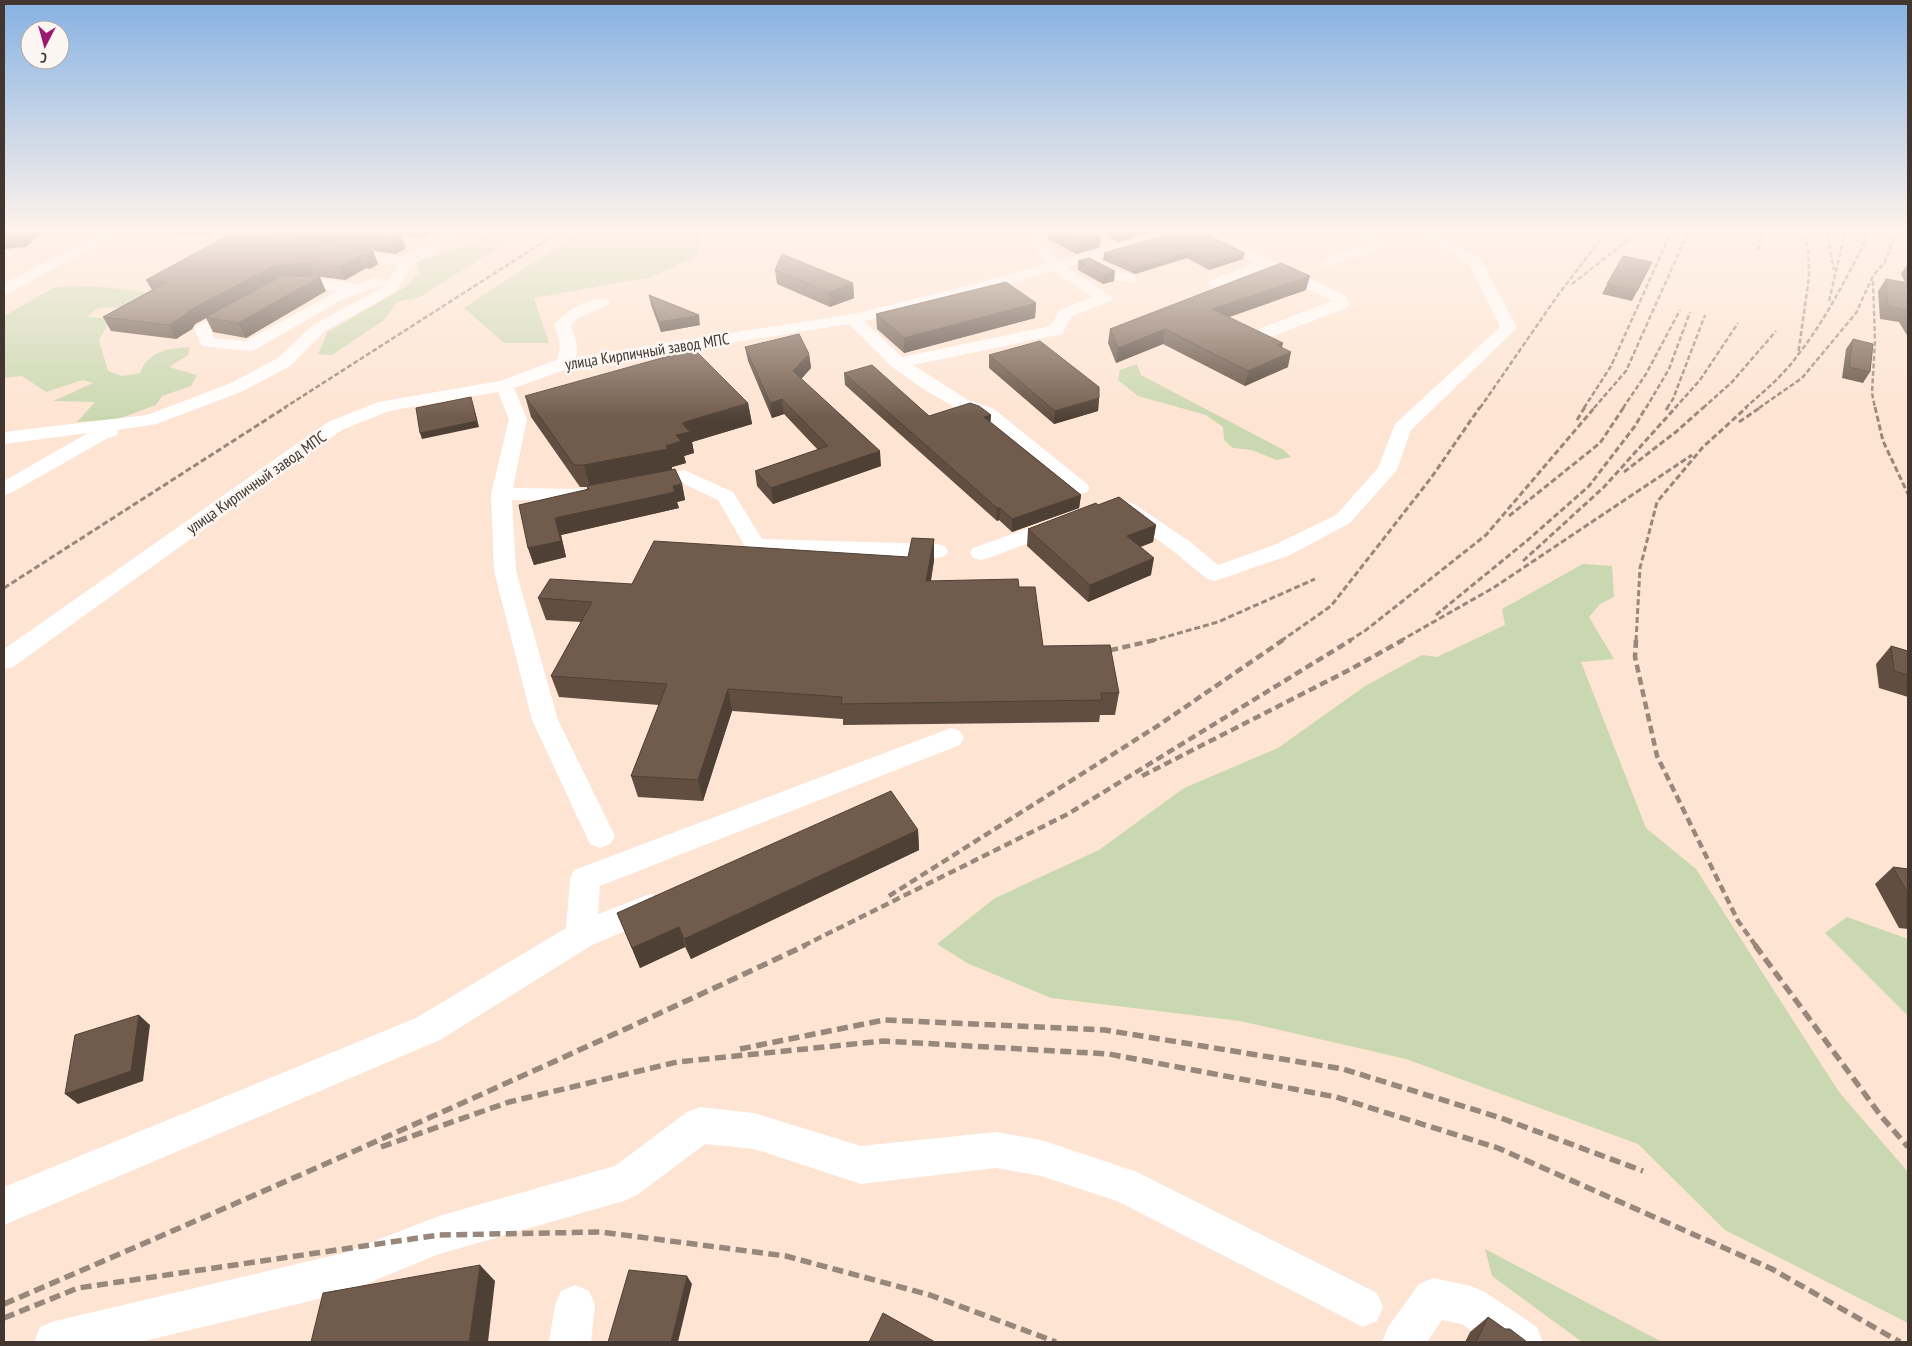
<svg xmlns="http://www.w3.org/2000/svg" width="1912" height="1346" viewBox="0 0 1912 1346" font-family="'PT Sans Narrow',sans-serif">
<rect width="100%" height="100%" fill="#fee4d2"/>
<path fill="#cad8b1" d="M489 230H527L420 297 397 302 383 321 332 355 318 354 328 332 407 286 420 272 416 262 479 241 491 233Z
M583 230H701L698 255 651 277 534 298 549 343H504L464 308Z
M93 286 146 292 128 307 98 308 87 317 112 318 99 340 108 371 122 376 140 373C148 351 168 348 190 347L188 355 169 367 197 375 191 386 162 396 156 405 118 419 77 422 95 402 53 401 93 383 83 380 46 392 22 376 4 378V316L55 287Z
M1137 364 1141 375 1284 450 1291 457 1276 460 1252 450 1233 448 1224 440 1223 427 1206 415 1138 396 1118 380 1120 370Z
M1583 564 1612 566 1614 597 1600 604 1589 617 1614 659 1581 662 1646 828 1696 869 1839 1092 1908 1172V1323L1725 1230 1638 1144 1406 1059 1240 1021 1051 998 967 963 937 944 995 898 1099 850 1184 788 1278 748 1365 686 1422 655 1437 657 1505 625 1502 609Z
M1847 917 1908 939V1016L1825 933Z
M1485 1249 1662 1342H1582L1492 1276Z"/>
<g fill="none" stroke-linecap="round" stroke-linejoin="round">
<path fill="#fff" fill-rule="evenodd" d="M106 230H124L122 233 9 293 4 295V284Z
M215 230H229V232L261 237 263 240 261 243 256 244 221 239 216 238 214 235Z
M450 230H467L413 265 395 292 325 331 290 366 243 391 157 424 117 430 119 432 116 436 108 438 11 493 4 495V481L88 433 4 444V432L147 415 231 383 278 358 313 325 384 286 398 265 338 256 336 253 338 250 343 249 405 257Z
M1042 230H1073L1071 233 1048 237 1042 241 1059 260 1166 230H1189L1187 233 1098 259 1124 273 1133 275 1136 278 1133 281C1116 285 1098 271 1084 263L1068 267 1113 298 1111 301 1072 316 1062 334 913 365 968 400 994 409 1087 484 1090 488 1087 492 1080 494 1073 492 980 417 956 408 925 390 892 367 849 324 567 369 514 388 527 419 513 488 590 489 599 487 606 489 609 493 606 497 590 501 512 500 516 571 558 720 615 836 610 844 600 848 590 844 532 720 494 571 491 494 509 419 498 392 389 411 342 430 13 667 4 669V649L328 422 378 402 500 381 556 360C563 349 559 337 554 325 563 312 592 295 608 299L610 302 608 305 578 318 571 326C575 335 579 347 576 357L853 314 963 287 1046 264 1027 240ZM1054 271 1093 297 1060 310 1050 326 902 357 864 321 973 294Z
M1192 230H1210L1346 296 1349 305 1347 308 1273 336H1261L1259 332 1261 328 1332 301 1267 269 1221 286H1211L1208 283 1211 280 1255 263 1194 233Z
M1352 230H1369L1387 244 1385 247 1333 265H1323L1321 262 1323 259 1369 243Z
M1413 230H1431L1480 258 1517 328 1411 430 1397 470 1350 523 1290 555 1215 581 1207 579 1173 551 1120 512 1117 508 1120 504 1127 502 1134 504 1189 541 1218 565 1274 545 1336 515 1378 468 1395 424 1500 327 1469 264Z
M378 277 383 279 386 282 383 285 341 300 255 350 249 351 202 346 194 329 196 326 240 303 246 305 248 308 246 311 211 331 214 338 246 341 337 291 314 288 284 287 281 284 284 281 314 278 357 284Z
M684 470 733 492 762 539 937 544 945 546 948 551 945 556 937 558 755 552 747 550 718 500 682 483 645 490 638 488 635 484 638 480Z
M1058 518 1066 519 1069 524 1066 529 989 558 981 560 973 558 970 553 973 548Z
M951 728 960 731 964 738 960 745 600 886 598 914 650 894 661 898 665 907 661 916 592 945 440 1040 4 1225V1187L416 1018 566 928 570 879 574 870Z
M700 1107 754 1113 861 1146 996 1132 1041 1140 1137 1172 1377 1293 1383 1307 1377 1321 1363 1327 1117 1201 1041 1176 996 1168 861 1184 754 1149 705 1144 637 1195 624 1201 439 1254 344 1293 140 1342H34L40 1327 55 1321 344 1253 439 1216 615 1166 687 1112Z
M1433 1278 1471 1286 1485 1292 1537 1327 1543 1342H1487L1462 1324 1442 1320 1427 1342H1382L1388 1327 1419 1284Z
M575 1285 589 1291 595 1305 591 1342H549L555 1305 561 1291Z"/>
<path stroke="#98877b" stroke-width="2.5" stroke-dasharray="5 2.5" stroke-linecap="butt" d="M1797 230 1808 246 1809 277 1798 355
M1826 230 1834 270
M1722 236 1723 230
M1758 250 1763 230
M1873 281 1875 341 1872 393 1875 408
M1572 284 1641 230
M1829 301 1844 237 1843 230
M284 408 562 230
M1480 408 1558 295 1608 230
M1584 408 1611 366 1672 230
M1594 408 1626 371 1689 230
M1623 408 1646 374 1680 310
M1646 408 1669 369 1690 312
M1667 408 1673 399 1705 315
M1675 408 1700 380 1738 323
M1703 408 1732 382 1776 331
M1745 408C1763 392 1783 376 1797 356 1825 321 1845 280 1866 240L1867 230
M1759 408 1802 378 1856 313 1873 276 1885 262 1897 230"/>
<path stroke="#98877b" stroke-width="3" stroke-dasharray="6 3" stroke-linecap="butt" d="M1875 407 1883 441 1908 494
M1666 410 1668 407
M1577 420 1585 407
M1739 422 1761 407
M1624 472 1677 431 1704 407
M1509 516 1600 443 1624 407
M1523 561 1604 487 1676 407
M4 588 286 407
M1436 615 1529 539 1589 486 1635 426 1646 407
M1151 641 1218 622 1315 579
M1281 641 1331 606 1431 478 1480 407
M1349 641 1366 630 1486 535 1595 407
M1400 641 1493 588 1692 455
M1636 641 1640 568 1657 502 1703 447 1747 407"/>
<path stroke="#98877b" stroke-width="4.5" stroke-dasharray="8 4.5" stroke-linecap="butt" d="M1636 640 1635 657 1657 756 1738 921 1756 946
M1098 653 1155 640
M1142 776 1349 670 1403 640
M889 896 1159 725 1283 640
M803 946 1068 814 1351 640"/>
<path stroke="#98877b" stroke-width="5.5" stroke-dasharray="11 5.5" stroke-linecap="butt" d="M1755 945 1881 1116 1908 1147
M740 1049 884 1020 1105 1030 1343 1069 1501 1118 1643 1171
M381 1147 509 1102 677 1062 883 1041 1109 1054 1336 1097 1498 1148 1772 1269 1900 1342
M4 1304C273 1188 541 1070 806 945
M4 1318 78 1288 439 1235 601 1232 786 1256 930 1295 1056 1342"/>
</g>
<path fill="#614e41" d="M123 230H213L212 235 124 233Z
M231 230H367L406 248 396 254Z
M368 230H435L422 238Z
M1049 230 1100 247 1076 254 1048 239Z
M1101 230H1159L1117 242Z
M1183 230 1243 259 1209 270 1187 258 1135 274 1103 260 1104 253Z
M223 234 373 251 378 264 370 269 366 268 345 280 314 276 307 277 326 291 246 338 213 332 206 318 195 324 192 329 176 339 111 331 103 317 152 290 146 280 224 238Z
M1089 258 1114 281 1103 284 1078 270V261Z
M1908 263V337L1899 322 1880 319 1878 291 1886 279 1905 282 1901 274Z
M775 270 853 283 854 298 830 307 777 284Z
M1647 272 1632 301 1602 294 1607 284Z
M1306 290 1229 317 1282 348 1288 367 1245 386 1163 344 1116 363 1108 343 1110 329Z
M649 295 700 325 661 332 651 305Z
M1036 303 1035 318 904 353 877 329 876 314Z
M1853 339 1870 372 1863 383 1842 378 1846 349Z
M745 347 809 354 811 368 801 379 881 466 773 504 757 486 755 471 818 450 784 414 772 418 748 361Z
M989 355 1099 398 1098 411 1054 424 989 368Z
M844 373 929 416 991 415 990 422 1081 495 1079 508 1012 532 999 520 997 521 845 385Z
M525 396 748 403 752 424 692 442 694 453 684 456 686 463 672 467V470L682 484 685 500 677 502 679 508 561 535 566 557 534 565 528 548 587 490V487H580L531 417Z
M1098 505 1156 525 1153 542 1140 547 1151 575 1088 602 1027 546 1028 529Z
M934 539V560L931 581 1019 587 1043 646 1119 693 1115 715H1100L1099 722 843 725V719L732 711 703 801 638 797 631 776 659 705 559 697 551 676 581 622 546 620 538 598 632 584 908 557Z
M1891 646 1908 651V697L1879 688 1876 664Z
M918 830 919 850 691 959 685 947 640 968 617 913Z
M1893 867 1908 869V929L1899 928 1875 884Z
M1488 1317 1505 1329 1527 1342H1465L1470 1332Z"/>
<path fill="#4f4035" d="M23 230H45L26 247 4 249V235Z
M210 230H213L212 235Z
M419 230H435L422 238Z
M1130 230H1159L1117 242 1118 234Z
M401 235 406 248 396 254 391 241Z
M1101 238 1100 247 1076 254 1077 244Z
M373 251 378 264 370 269 365 256Z
M1188 252 1187 258 1135 274 1136 268Z
M1245 253 1243 259 1209 270 1211 263Z
M361 255 366 268 345 280 340 267Z
M309 263 314 276 279 279 206 317V318L195 324 192 329 176 339 169 325 188 311 273 266Z
M1115 271 1114 281 1103 284 1104 275Z
M1310 276 1306 290 1209 324 1212 309Z
M320 277 326 291 246 338 238 323Z
M853 283 854 298 830 307 828 292Z
M1036 303 1035 318 904 353V338Z
M699 315 700 325 661 332 659 322Z
M1165 329 1163 344 1116 363 1118 348Z
M1283 343 1280 357 1291 352 1288 367 1245 386 1248 371 1277 345Z
M809 354 811 368 795 386 793 371Z
M471 397 479 427 422 439 420 433Z
M1099 398 1098 411 1054 424 1055 411Z
M782 399 784 414 772 418 770 403Z
M748 403 752 424 692 442 694 453 684 456 686 463 672 467V470L590 487 584 465 666 446 676 435 682 423Z
M991 415 990 428 984 417Z
M880 451 881 466 773 504 771 488Z
M682 484 685 500 677 502 679 508 561 535 566 557 534 565 528 548 555 518Z
M1081 495 1079 508 1012 532V519Z
M997 508H1000L999 520 997 521Z
M1156 525 1153 542 1125 553 1127 536Z
M934 539V560L927 602 926 581Z
M1154 558 1151 575 1088 602 1090 585Z
M728 689 732 711 703 801 698 780Z
M918 830 919 850 691 959 684 939Z
M679 927 685 947 640 968 632 948Z
M139 1015 150 1025 143 1081 78 1104 65 1094Z
M480 1265 495 1281 488 1342H469Z
M687 1276 692 1284 678 1342H671Z"/>
<path fill="#715b4c" stroke="#4f4035" d="M4 230H23L18 234 4 235Z
M314 230H367L401 235 391 241Z
M1049 230H1090L1101 238 1077 244Z
M1113 230H1130L1118 234Z
M1183 230H1198L1245 253 1211 263 1188 252 1136 268 1104 253Z
M230 231 373 251 365 256 361 255 340 267 309 263 273 266 188 311 185 315 169 325 103 317 167 282 146 280 229 235 223 234Z
M782 254 853 283 828 292 775 270Z
M1623 256 1652 262 1637 291 1607 284Z
M1089 258 1115 271 1104 275 1078 261Z
M1281 263 1310 276 1212 309 1283 343 1277 345 1291 352 1248 371 1165 329 1118 348 1110 329Z
M282 276 320 277 238 323 206 317Z
M1886 279 1908 283V311L1907 310 1888 306Z
M1006 282 1036 303 904 338 876 314Z
M649 295 699 315 659 322Z
M799 334 809 354 793 371 880 451 771 488 755 471 828 446 782 399 770 403 745 347Z
M1853 339 1873 344 1870 372 1849 367Z
M1040 341 1099 387V398L1055 411 989 355Z
M694 349 748 403 682 423 690 432 676 435 681 441 666 446 668 449 584 465H574L525 396Z
M872 365 929 416 970 403 979 406 991 415 984 417 1081 495 1012 519 1000 508H997L844 373Z
M471 397 477 421 420 433 416 408Z
M675 469 682 484 673 486 675 492 555 518 561 541 528 548 519 505 589 489 586 486Z
M1119 497 1156 525 1127 536 1154 558 1090 585 1028 529 1096 503 1098 505Z
M912 538 934 539 926 581 1018 579 1019 587H1035L1043 646 1110 645 1119 693H1101L1102 700 841 704 842 697 728 689 698 780 631 776 667 684 551 676 592 602 538 598 550 579 632 584 654 541 908 557Z
M1891 646 1908 651V675L1894 671Z
M891 791 918 830 684 939 679 927 632 948 617 913Z
M1893 867 1908 869V894Z
M139 1015 131 1071 65 1094 75 1035Z
M480 1265 469 1342H311L323 1293Z
M629 1270 687 1276 671 1342H608Z
M883 1313 935 1342H869Z
M1488 1317 1505 1329H1510L1527 1342H1476Z"/>
<linearGradient id="sky" x2="0" y2="1"><stop stop-color="#86b2e3"/><stop offset="0.55" stop-color="#fff3eb"/><stop offset="1" stop-color="#fff3eb" stop-opacity="0"/></linearGradient>
<rect width="1912" height="419" fill="url(#sky)"/>
<g text-anchor="middle" dominant-baseline="central" stroke-width="5" stroke-linejoin="round" paint-order="stroke">
<g font-size="16" fill="#413630" stroke="#fbf6f2">
<text transform="translate(647 351) rotate(-9)">улица Кирпичный завод МПС</text>
<text transform="translate(256 482) rotate(-35)">улица Кирпичный завод МПС</text>
</g>
</g>
<rect width="1912" height="1346" fill="none" stroke="#413630" stroke-width="10"/>
<g transform="translate(45 45) rotate(186)"><circle r="24" fill="#fbf6f2" stroke="#b1a9a4"/>
<path d="M0-4L9 19L0 12L-9 19Z" fill="#9a1a71"/>
<text y="-8" font-size="14" font-weight="bold" text-anchor="middle" fill="#413630">С</text>
</g>
</svg>
